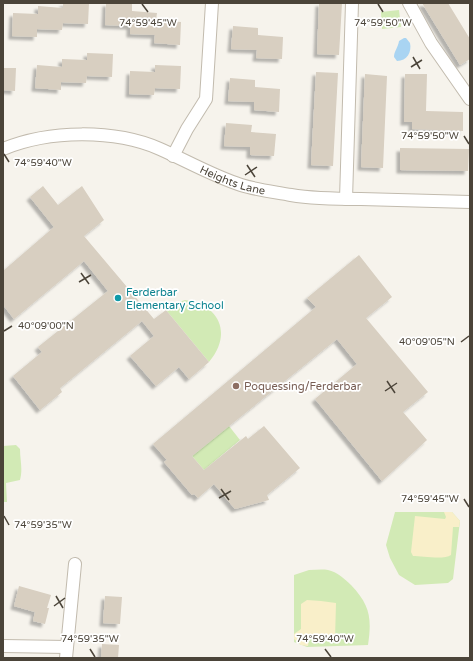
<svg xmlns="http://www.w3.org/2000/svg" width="473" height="661" viewBox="0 0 473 661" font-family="'Varela Round',sans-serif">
<defs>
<filter id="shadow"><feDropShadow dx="-3.5" dy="3.5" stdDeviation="1" flood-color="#0004"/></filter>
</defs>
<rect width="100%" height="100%" fill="#f6f3ec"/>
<path fill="#d2eab5" d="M399 10 401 27 382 29 381 12Z
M185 300C221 305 232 335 209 362L166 310 170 305Z
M229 426 240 440 204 470 192 456Z
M16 445 20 449C20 460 23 469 20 480L6 483 7 502H3V446Z
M395 512H452L460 521 453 579 448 583 415 585 399 575 390 558 386 545Z
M309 570C315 570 322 569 328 570 337 572 345 579 351 585 370 605 372 618 368 645L307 647 294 642V575Z"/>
<path fill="#f9efc9" d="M444 512H452L460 521 459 527H453L451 555C444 560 422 556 413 556L411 552 415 516 445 519 446 517Z
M307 600 321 601 336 603 335 639H309L308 646 301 645 294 639V634L301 629V604Z"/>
<path fill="#a9d4f2" d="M404 38H406L410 43C412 52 407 61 397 61L394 57C394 51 398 48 399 41Z"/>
<path fill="#d8cfc1" filter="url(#shadow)" d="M63 3H89L88 24 63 23 62 30 37 29V37L12 36 13 13 38 14V6L63 8Z
M106 3 132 4V11L157 13 156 20 181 22 180 45 154 43 155 35 130 34V26L105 25Z
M319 3H342L339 55 317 54Z
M422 3H448L470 39V59L460 65Z
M233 26 258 28V35L283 37 282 59 256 58 257 50 231 49Z
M87 53 113 54 112 77 87 76 86 83 61 82V90L35 88 37 65 62 67V59L87 60Z
M155 65 181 66 180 89 155 88 154 95 129 94 130 71 155 72Z
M3 68H16L15 91 3 90Z
M316 72 338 73 333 166 311 165Z
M365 74 387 76 383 168 361 167Z
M405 74H427L426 111 463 112V131L412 129V122H404Z
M230 78 255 80V87L280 89 279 112 254 110V102L228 101Z
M226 123 252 125 251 132 276 134 274 156 250 155V147L224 146Z
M400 148 469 149 468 171 400 170Z
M43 186 58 205 82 186 104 220 84 236 154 319 166 310 209 362 189 379 179 367 156 386 130 356 154 336 142 321 60 388 62 392 40 410 13 376 42 352 38 347 108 291 84 261 14 319 3 305V271L54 227 30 197Z
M359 255 392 297 366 318 428 392 403 412 427 440 382 481 315 399 357 364 337 339 192 456 204 470 246 436 248 439 264 426 300 468 267 495 269 500 235 509 214 484 198 498 194 494 192 495 164 462 167 460 153 444 316 307 307 298Z
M19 586 51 595 47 608H49L45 624 33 621 35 612 14 606Z
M105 596 122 597 120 624 103 623Z
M102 644 119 645 118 658H101Z"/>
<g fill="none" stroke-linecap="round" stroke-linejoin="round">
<g stroke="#c2bbae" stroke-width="14">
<g id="street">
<path d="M409 3 431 43 470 99"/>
<path id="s1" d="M3 149C49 130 114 129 160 149 187 161 213 176 241 185 257 190 275 192 291 195 314 199 338 199 361 199 397 200 434 201 470 202"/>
<path d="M173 156 187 129 206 99 212 3"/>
<path d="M346 199 352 3"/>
<path d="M3 646 67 647"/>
<path d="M66 658 75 564"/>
</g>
</g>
<use href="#street" stroke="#fff" stroke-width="12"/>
</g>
<path fill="none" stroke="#4b4439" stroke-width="1.5" d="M142 4 148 12M378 4 383 12M413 57 420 69M411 67 422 60M464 136 469 144M4 154 9 162M247 165 255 177M245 175 257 167M81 273 89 284M79 282 91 275M4 331 12 326M461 342 469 336M387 381 395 393M385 391 397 383M221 489 229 500M219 498 231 491M464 499 469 507M4 516 9 525M56 596 63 608M54 606 65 598M90 649 95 657M325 649 331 657"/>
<circle fill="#0f9aa8" stroke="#fff" stroke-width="1.5" cx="118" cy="298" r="4"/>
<circle fill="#8d6e63" stroke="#fff" stroke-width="1.5" cx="236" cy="386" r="4"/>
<g text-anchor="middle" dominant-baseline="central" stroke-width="3.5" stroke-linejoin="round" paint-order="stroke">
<g font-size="11" fill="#4b4439" stroke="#fff">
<text stroke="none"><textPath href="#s1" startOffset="240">Heights Lane</textPath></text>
</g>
<g font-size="11" fill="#0d838f" stroke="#fff" text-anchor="start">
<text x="126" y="292">Ferderbar<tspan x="126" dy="13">Elementary School</tspan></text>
</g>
<g font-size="11" fill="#785e54" stroke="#fff" text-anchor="start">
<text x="244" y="386">Poquessing/Ferderbar</text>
</g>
</g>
<g font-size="10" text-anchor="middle" fill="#4b4439" stroke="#fff" stroke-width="3.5" stroke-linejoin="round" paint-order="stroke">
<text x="148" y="26">74°59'45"W</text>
<text x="383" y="26">74°59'50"W</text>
<text x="430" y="139">74°59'50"W</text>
<text x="43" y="166">74°59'40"W</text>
<text x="46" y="329">40°09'00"N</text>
<text x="427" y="345">40°09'05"N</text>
<text x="430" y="502">74°59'45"W</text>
<text x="43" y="528">74°59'35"W</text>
<text x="90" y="642">74°59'35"W</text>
<text x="325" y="642">74°59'40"W</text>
</g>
<rect width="473" height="661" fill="none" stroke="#4b4439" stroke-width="8"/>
</svg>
